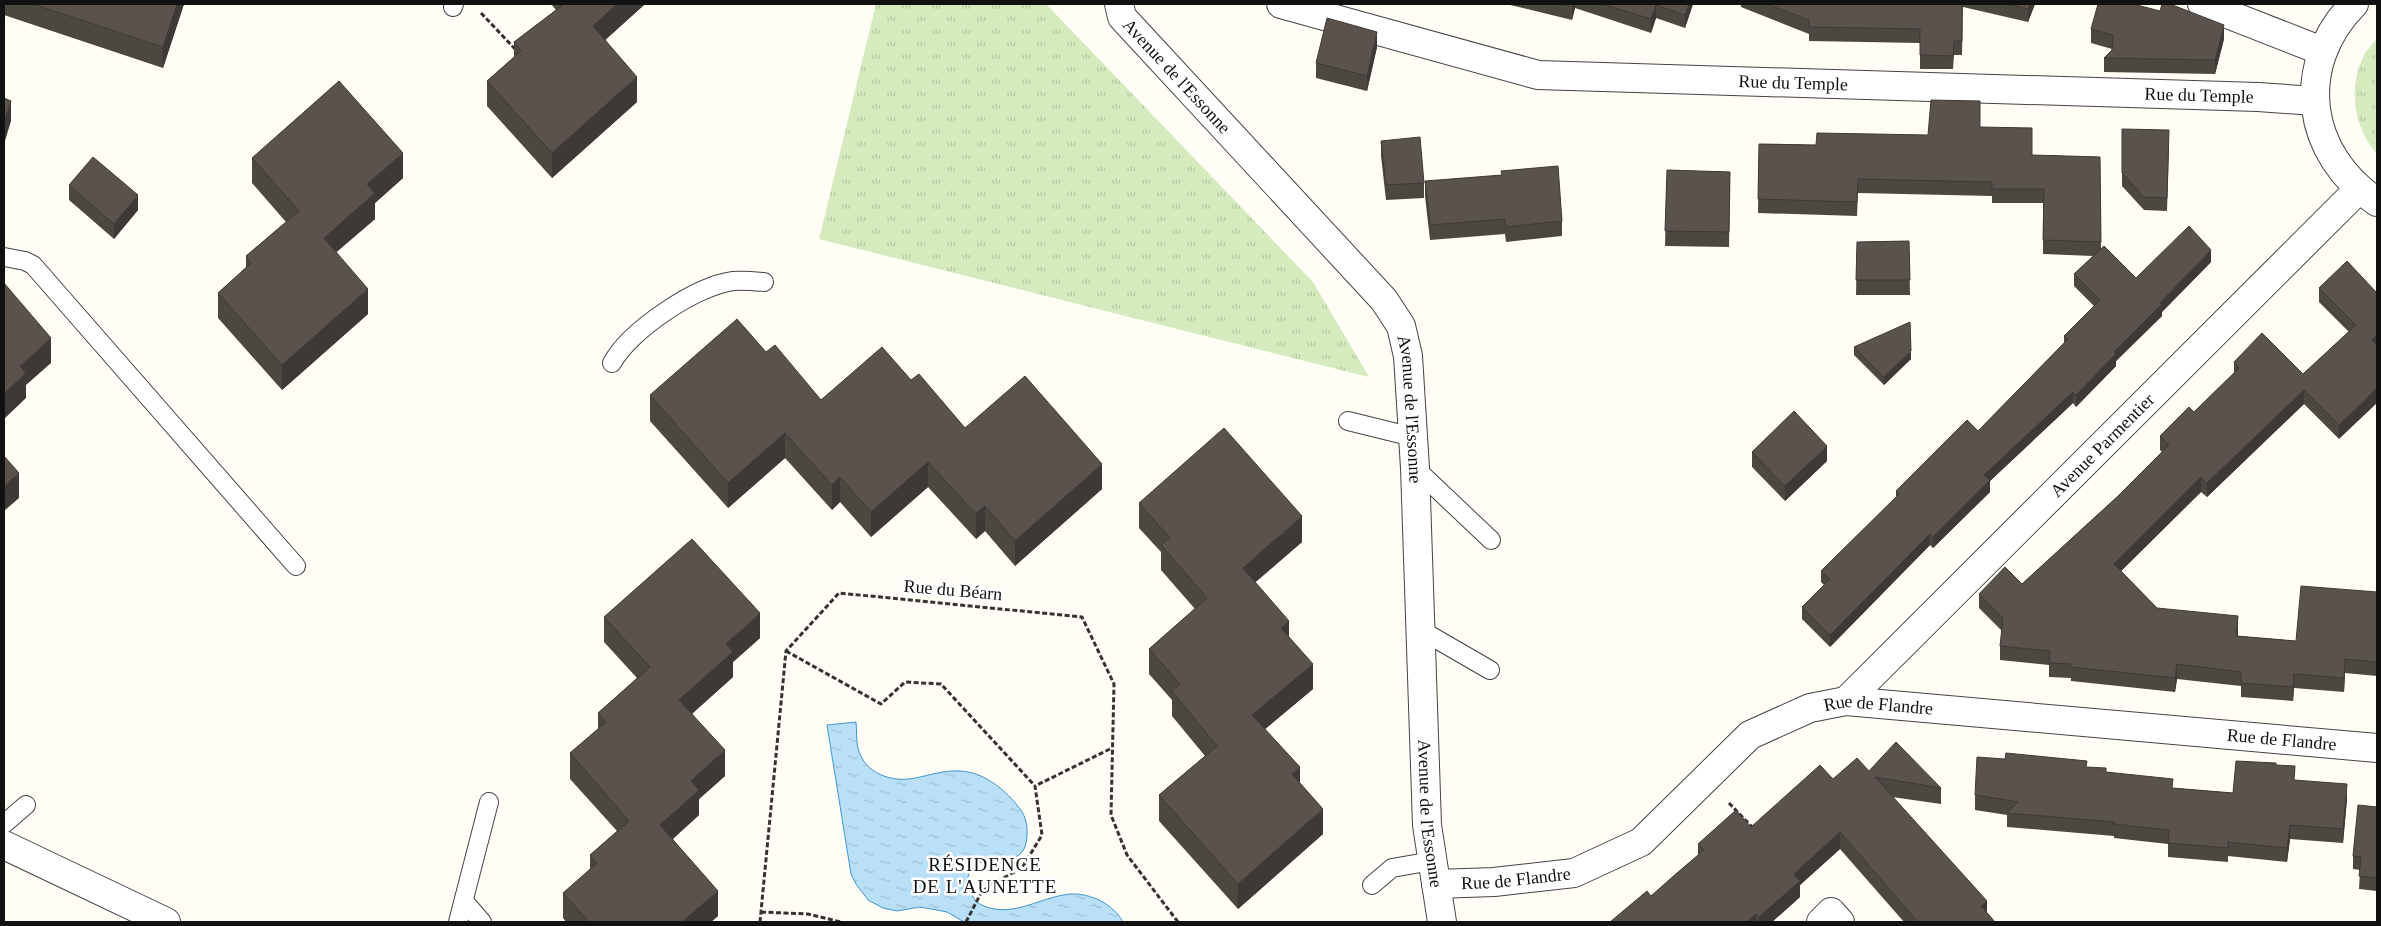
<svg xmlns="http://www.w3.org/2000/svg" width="2381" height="926" viewBox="0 0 2381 926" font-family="'Times New Roman',serif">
<defs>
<pattern id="grass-tufts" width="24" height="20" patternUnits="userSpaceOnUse" patternTransform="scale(1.25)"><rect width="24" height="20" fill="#d5ebbd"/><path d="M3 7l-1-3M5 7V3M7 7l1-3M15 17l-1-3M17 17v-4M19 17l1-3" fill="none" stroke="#b6c8a1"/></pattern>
<pattern id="water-ripples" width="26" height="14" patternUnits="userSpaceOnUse" patternTransform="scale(1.25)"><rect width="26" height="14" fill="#b9e0f7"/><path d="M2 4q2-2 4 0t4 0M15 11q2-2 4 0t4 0" fill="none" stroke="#9ebfd3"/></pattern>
</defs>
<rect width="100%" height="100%" fill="#fffdf5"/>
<path fill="url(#grass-tufts)" d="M876 4H1046L1313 282 1369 377 819 239Z
M2377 38V154C2354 128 2348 89 2363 57 2366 50 2373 44 2377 38Z"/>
<path fill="url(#water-ripples)" stroke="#3f96cf" d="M856 722C857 731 856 740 858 748 864 774 893 783 915 778 931 775 944 770 960 771 983 772 1003 788 1017 805 1025 814 1028 824 1027 836 1025 877 981 845 969 874 964 885 971 893 976 902 1009 922 1038 897 1070 894 1091 893 1113 904 1123 922H964L947 912 920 907 897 911 883 908 868 900 856 884 851 874 827 725Z"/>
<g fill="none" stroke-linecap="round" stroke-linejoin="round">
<g stroke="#444" stroke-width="20">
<path id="lane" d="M453 7 454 4
M4 257 25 261 33 265 296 566
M612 363C630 330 696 286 733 281 743 280 753 281 764 282
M1348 421 1413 437
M1415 468 1491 540
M1419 629 1490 670
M4 824 26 805
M1372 885 1392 868 1432 861
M464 901 482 922
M458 922 489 802"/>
</g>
<g stroke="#444" stroke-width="30">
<g id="street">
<path id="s1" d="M1119 4 1122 17 1384 300 1401 326 1408 356 1415 468 1427 825 1442 922"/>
<path id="s2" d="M1281 4 1538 75 2258 97 2315 101"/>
<path d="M2202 4 2322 51"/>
<path d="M2354 4C2293 66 2306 155 2377 202"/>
<path id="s3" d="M1846 701 2359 189"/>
<path d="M4 845 166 922"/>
<path id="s4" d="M1436 884 1494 882 1574 873 1641 842 1750 735 1810 708 1846 701 2377 748"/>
<path d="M1821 922 1831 912 1840 922"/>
</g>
</g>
<path stroke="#333" stroke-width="3" stroke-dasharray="5 2.5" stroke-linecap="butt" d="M481 13 516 50
M786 651 881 704 905 682 941 684 1035 786
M1729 803 1754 829
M761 912 808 914 841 922
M760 922 786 651 839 593 1082 617 1114 684 1111 815 1127 855 1178 922
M966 922 981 893 992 884 1022 868 1042 835 1035 786 1112 748"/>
<use href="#lane" stroke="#fff" stroke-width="18"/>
<use href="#street" stroke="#fff" stroke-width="28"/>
</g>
<path fill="#4d4742" d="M4 4H184L163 68 4 15Z
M551 4H644V5L605 40 637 102 552 178 487 106V81L514 57V42L556 10Z
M1506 4H1693L1685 28 1656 18 1651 33 1575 8 1572 20Z
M1741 4H2035L2028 22 1963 7 1962 55H1954L1953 69H1920V43L1809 41V34L1741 7Z
M2091 29 2224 39 2215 74 2104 72V58L2112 50V49L2091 43Z
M1377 47 1367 91 1316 78V63Z
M1980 127 2032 155 2100 157 2101 248 2136 278 2211 262 2162 312V316L2116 361V366L2076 407 2073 403 1990 481V492L1933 548 1930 545 1830 647 1802 619V607L1824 585 1821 582V571L1896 498V491L1978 431 2064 343V336L2094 306 2074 286V274L2093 256 2043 254V203H1992V196L1858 193 1857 216 1758 213 1759 144 1816 145 1928 135Z
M2122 129 2169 144 2167 211 2144 210 2122 186Z
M1381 141 1424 183V198L1386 200 1381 156Z
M252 158 403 178 375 203V219L336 252 368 314 282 390 218 318V293L246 268V256L286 222 252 183Z
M1667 170 1730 172 1729 247 1665 246Z
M1425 181 1562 221V236L1506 242 1505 234 1430 240 1425 196Z
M69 185 138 210 114 239 69 200Z
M1909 241 1910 295H1856L1857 242Z
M2319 288 2377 293 2339 439 2304 404 2207 497 2201 492 2121 571 2157 608 2238 630V636L2296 641 2377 592V676L2345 673 2344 692 2294 688 2293 701 2241 697V686L2177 679 2175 692 2071 681V678L2049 677V665L2000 660V646L2002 631 1979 608V594L2022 584 2117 497 2162 452 2160 450V436L2194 412 2234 373V362L2303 374 2349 332 2319 302Z
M1854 347 1911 359 1884 385 1854 355Z
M766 352 821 400 911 380 965 428 1102 489 1015 566 985 531 976 539 928 487 871 537 840 502 832 510 785 458 728 508 650 421V395Z
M1752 452 1827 461 1785 501 1752 467Z
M1139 503 1302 542 1255 582 1289 637 1313 689 1265 729 1300 783 1323 834 1238 909 1159 821V795L1205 756 1172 716V700L1149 674V649L1195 609 1161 570V552L1139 528Z
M604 617 760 638 733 662V677L692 714 725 776 699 799V815L673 839 718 916 711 922H566L563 918V893L590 870V855L617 831 570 779V753L598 729V713L637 678 604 642Z
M2276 765 2295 780 2347 799 2343 843 2290 839 2287 862 2228 856V862L2168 857V844L2114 838V836L2007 827V815L1975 810V795L2087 767 2173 788 2233 793Z
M1869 771 1941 788V804L1892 797 1995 922H1904L1840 849 1800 885V897L1772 922H1610L1651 896 1698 855V844L1751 827 1833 779Z
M2377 807V891L2359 889 2360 870 2353 869V856Z"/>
<path fill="#3f3936" d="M177 4H184L163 68V47Z
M617 4H644V5L593 51V26Z
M1573 4H1575V8L1572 20V7Z
M1689 4H1693L1685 28V15Z
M2030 4H2035L2028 22V9Z
M1656 5V18L1651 33V19Z
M2224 25V39L2215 74V60Z
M1377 32V47L1367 91V76Z
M637 77V102L552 178V153Z
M11 101V121L4 144V123Z
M403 153V178L375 203V219L324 263V238L367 184Z
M138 195V210L114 239V224Z
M2211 250V262L2162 312V316L2116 361V366L2076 407V395L2114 352 2160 303Z
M368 289V314L282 390V365Z
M2377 335V349L2372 340Z
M51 338V363L26 385V398L4 419V394L20 366Z
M1911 351V359L1884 385V377Z
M2377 388V403L2339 439V425Z
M2304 390V404L2207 497V483Z
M2073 392V403L1990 481V492L1933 548V537L1984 475Z
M785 433V458L728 508V483Z
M1827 446V461L1785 501V486Z
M928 462V487L871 537V512Z
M1102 464V489L1015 566V541Z
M19 473V498L4 511V486Z
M840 477V502L832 510V485Z
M2201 477V492L2114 578V564Z
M985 506V531L976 539V514Z
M1302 516V542L1243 593V568Z
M1930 534V545L1830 647V635Z
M760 613V638L733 662V677L679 725V700L726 644Z
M2238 616V630L2236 650V636Z
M1289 621V646L1281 628Z
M2345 659V673L2344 692V678Z
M1313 664V689L1252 740V715Z
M2177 664V679L2175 692V678Z
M2294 674V688L2293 701V687Z
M725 750V776L699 799V815L660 850V825L691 781Z
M1300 767V792L1292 774Z
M2347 784V799L2343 843V829Z
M1323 809V834L1238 909V884Z
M2290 825V839L2287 862V848Z
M1840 832V849L1800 885V897L1772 922H1759V917L1794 874Z
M718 891V916L711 922H682Z
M1987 901V918L1981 906Z
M1756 914V922H1747Z"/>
<path fill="#5a524d" stroke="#3f3936" d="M33 4H177L163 47Z
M564 4H617L593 26 637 77 552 153 487 81 521 51 514 42Z
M1560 4H1573L1572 7Z
M1602 4H1689L1685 15 1656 5 1651 19Z
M1767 4H1962V41H1954L1953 56 1920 55V29L1809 27V20Z
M2007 4H2030L2028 9Z
M2098 4H2133L2160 11 2162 4H2170L2224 25 2215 60 2104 58 2112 50 2113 35 2091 29Z
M1327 18 1377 32 1367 76 1316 63Z
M339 81 403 153 367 184 375 193 324 238 368 289 282 365 218 293 251 263 246 256 299 211 252 158Z
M4 98 11 101 4 123Z
M1931 100 1980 101V127L2032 128V155L2100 157 2101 242 2043 240 2044 189H1992V182L1858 179 1857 202 1758 199 1759 144 1816 145 1817 133 1928 135Z
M2122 129 2169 130 2167 198 2144 197 2122 173Z
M1420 137 1424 183 1386 185 1381 141Z
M93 157 138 195 114 224 69 185Z
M1558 166 1562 221 1506 227 1505 219 1430 225 1425 181 1502 175 1501 171Z
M1667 170 1730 172 1729 232 1665 231Z
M2189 226 2211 250 2160 303 2162 304 2114 352 2116 354 2076 395 2073 392 1984 475 1990 480 1933 537 1930 534 1830 635 1802 607 1830 579 1821 571 1899 494 1896 491 1967 420 1978 431 2068 339 2064 336 2100 300 2074 274 2104 246 2136 278Z
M1909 241 1910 280H1856L1857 242Z
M2347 261 2377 293V335L2372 340 2377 345V388L2339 425 2304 390 2207 483 2201 477 2114 564 2157 608 2238 616 2236 636 2296 641 2301 586 2377 592V662L2345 659 2344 678 2294 674 2293 687 2241 683V672L2177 664 2175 678 2071 667V664L2049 663 2050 651 2000 646 2003 618 1979 594 2005 567 2022 584 2117 497 2169 445 2160 436 2189 407 2194 412 2239 368 2234 362 2262 333 2303 374 2356 325 2319 288Z
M4 283 51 338 20 366 26 373 4 394Z
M737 319 766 352 775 345 821 400 882 347 911 380 919 374 965 428 1025 376 1102 464 1015 541 985 506 976 514 928 462 871 512 840 477 832 485 785 433 728 483 650 395Z
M1910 322 1911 351 1884 377 1854 347Z
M1794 411 1827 446 1785 486 1752 452Z
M1224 428 1302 516 1243 568 1289 621 1281 628 1313 664 1252 715 1300 767 1292 774 1323 809 1238 884 1159 795 1217 746 1172 691 1180 684 1149 649 1207 598 1161 545 1170 538 1139 503Z
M4 456 19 473 4 486Z
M692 539 760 613 726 644 733 652 679 700 725 750 691 781 699 790 660 825 718 891 682 922H589L563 893 597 863 590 855 629 821 570 753 606 722 598 713 650 667 604 617Z
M1896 742 1941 788 1875 777 1987 901 1981 906 1995 922H1918L1840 832 1794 874 1800 881 1759 917 1756 914 1747 922H1610L1647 891 1651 896 1677 873 1704 850 1698 844 1736 810 1751 827 1820 765 1833 779 1857 758 1869 771Z
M2006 753 2087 761 2086 767 2106 768V772L2173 779 2172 788 2233 793 2236 761 2276 763V765L2295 766 2294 780 2347 784 2343 829 2290 825 2287 848 2228 842V848L2168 843 2169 830 2114 824V822L2007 813 2018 802 1975 795 1977 757 2005 759Z
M2358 805 2377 807V878L2359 876 2361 857 2353 856Z"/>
<g text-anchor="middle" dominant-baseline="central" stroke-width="5" stroke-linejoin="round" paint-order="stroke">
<g font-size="18" fill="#111" stroke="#fff">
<text stroke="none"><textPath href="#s1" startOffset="94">Avenue de l'Essonne</textPath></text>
<text stroke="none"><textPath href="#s2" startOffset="522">Rue du Temple</textPath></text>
<text stroke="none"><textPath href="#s2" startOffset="928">Rue du Temple</textPath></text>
<text stroke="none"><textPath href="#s1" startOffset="514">Avenue de l'Essonne</textPath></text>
<text stroke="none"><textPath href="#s3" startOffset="362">Avenue Parmentier</textPath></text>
<text transform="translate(953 590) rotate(5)">Rue du Béarn</text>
<text stroke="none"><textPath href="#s4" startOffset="500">Rue de Flandre</textPath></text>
<text stroke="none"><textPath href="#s4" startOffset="905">Rue de Flandre</textPath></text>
<text stroke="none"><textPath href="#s1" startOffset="919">Avenue de l'Essonne</textPath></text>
<text stroke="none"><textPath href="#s4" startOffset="80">Rue de Flandre</textPath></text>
</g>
<g font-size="19" letter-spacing="1" fill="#111" stroke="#fff">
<text x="985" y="864">RÉSIDENCE<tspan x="985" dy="22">DE L'AUNETTE</tspan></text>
</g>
</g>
<rect width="2381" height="926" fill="none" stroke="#111111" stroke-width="10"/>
</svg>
